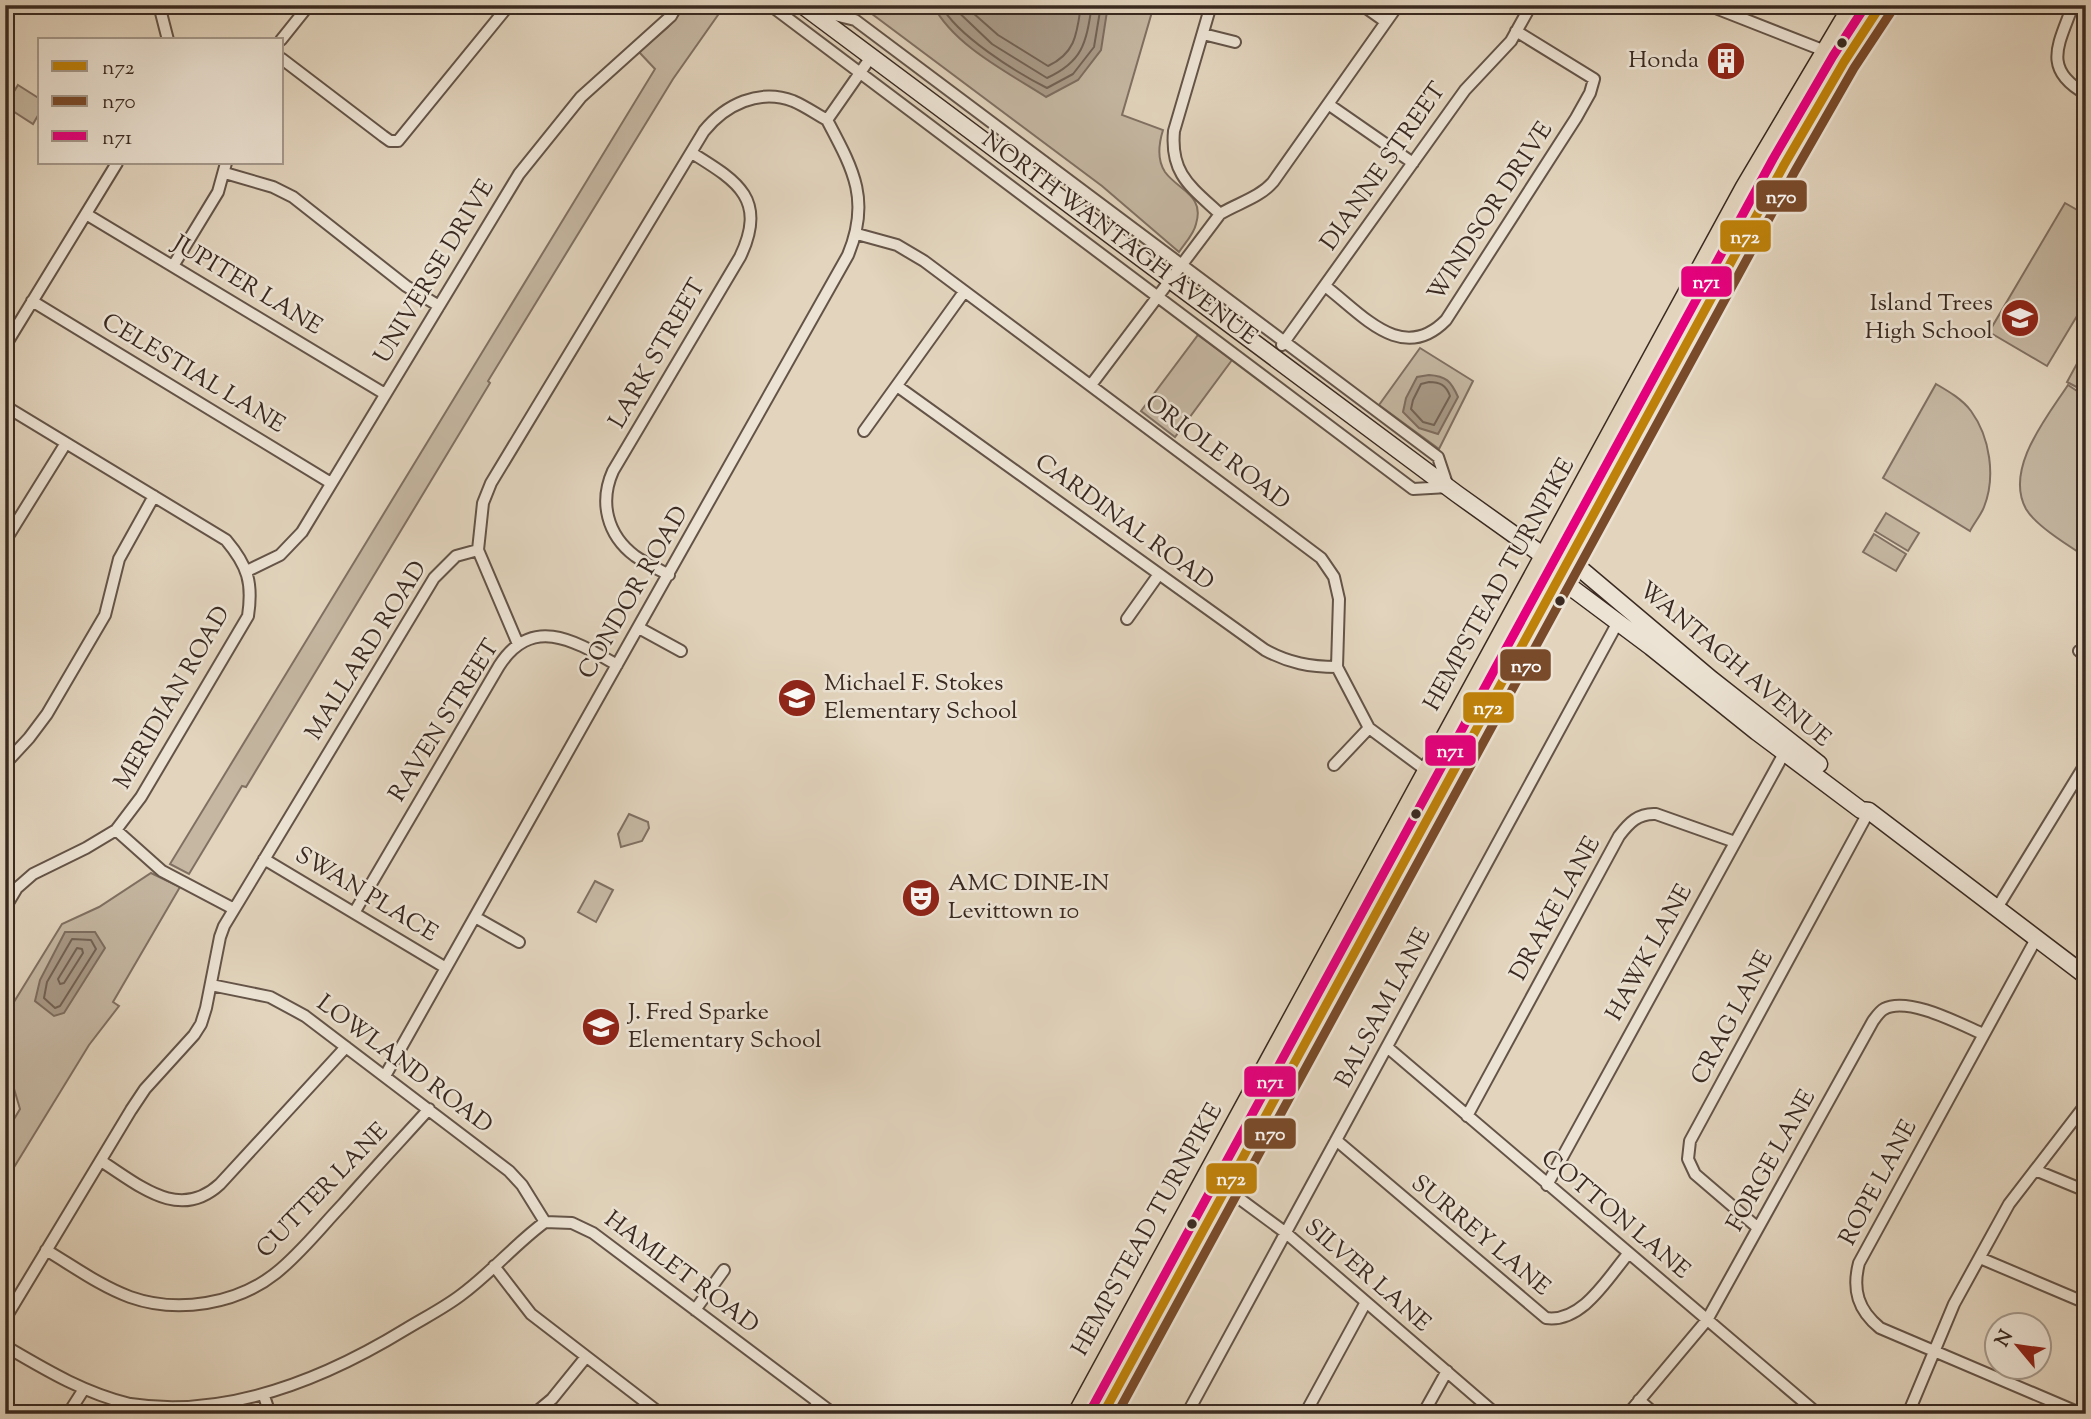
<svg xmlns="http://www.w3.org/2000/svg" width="2091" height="1419" viewBox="0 0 2091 1419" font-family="'Sorts Mill Goudy',serif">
<rect width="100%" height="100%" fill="#e2d4bd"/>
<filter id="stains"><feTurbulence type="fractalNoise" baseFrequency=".00286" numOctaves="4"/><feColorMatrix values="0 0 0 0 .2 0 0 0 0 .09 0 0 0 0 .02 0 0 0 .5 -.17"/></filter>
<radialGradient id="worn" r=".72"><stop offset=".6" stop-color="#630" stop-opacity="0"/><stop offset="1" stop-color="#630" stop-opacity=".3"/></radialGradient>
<path fill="#c5b7a2" stroke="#807062" stroke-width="2" d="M687 5H725L673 79 488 381 490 383 246 787 242 786 189 874 170 864 655 69 639 52 668 27Z
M860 5H1154L1122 115 1163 130C1159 143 1157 160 1165 172 1179 191 1205 195 1196 224 1194 234 1185 243 1179 252L1102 186Z
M18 85 40 99V112L33 124 5 106Z
M2065 203 2086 215V301L2047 366 1989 332Z
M1198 335 1232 360 1175 437 1141 411Z
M2086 347V392L2067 382Z
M1420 348 1473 381 1439 449 1379 405Z
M1936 384C1948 391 1962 399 1971 411 1990 437 1996 477 1984 507 1981 515 1974 523 1970 531L1883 478Z
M2068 385 2086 397V557C2069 546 2036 526 2026 509 2004 469 2047 417 2068 385Z
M1886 513 1919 533 1908 551 1875 531Z
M1874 534 1906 554 1896 571 1863 552Z
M629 814 648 822 649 828 642 841 621 847 618 834Z
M151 873 180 887 113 1002 119 1006 89 1045 5 1182V1134L20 1109 12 1082 9 1010 62 924 99 907Z
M595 881 613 890 596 922 578 912Z"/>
<path fill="#a99a88" stroke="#7d6d5f" stroke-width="2" d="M933 5H1108L1101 50 1078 80 1046 97C1009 73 954 46 933 5Z
M1429 375C1446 376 1451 381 1458 397L1438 434 1419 428 1403 412 1406 398 1417 377Z
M65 932H95L105 948 64 1013 54 1016 35 1001 40 980Z"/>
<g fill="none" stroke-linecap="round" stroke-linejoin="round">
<path stroke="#726254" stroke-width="2" d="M941 5C956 35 1017 73 1047 88L1073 74 1094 47 1101 5
M951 5 992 44 1047 78C1084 61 1086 42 1092 5
M964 5 998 35 1048 66C1076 53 1077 33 1081 5
M1429 382C1440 382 1446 385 1450 396L1434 425 1423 422 1411 409 1413 400 1421 384Z
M72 939 91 940 96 949 60 1006 55 1008 44 998 47 982Z
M77 948 82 949 83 953 64 983 60 984 58 979Z"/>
<g stroke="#645448" stroke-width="14">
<path id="street" d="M159 5 168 40
M770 5 1413 489 1448 487 1438 457 855 20 814 10
M1211 5 1174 131C1170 174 1191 187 1220 214
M1362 5 1386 22
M1708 5 1825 51 1844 62
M2073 5C2059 44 2041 69 2086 94
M1203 34 1235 42
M281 40 309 5
M282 59 383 136 390 141H398L509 5
M1328 104 1413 163
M827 120 871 57
M225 173 273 187 293 197 406 286 439 306
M86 214 385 394
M857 234 897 245 924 261 1321 558 1334 577 1339 599 1337 667 1369 728 1427 771 1446 782
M173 266 218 192 226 163
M1325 286C1362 314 1402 365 1446 320L1576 118 1590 93 1594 79 1516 31
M32 301 331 483
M1282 345 1465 90 1511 41 1531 5
M5 346 117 163
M1091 385 1220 214C1238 203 1259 198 1273 182L1398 5
M897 386 1265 650C1289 663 1310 667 1337 667
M5 406 226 540C248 566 253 583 248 616L141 797 116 830 86 848 33 874 17 888 5 908
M864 431 964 292
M5 541 66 443
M478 550 518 644
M247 571 280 555 302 532 519 174 581 97 671 16 677 5
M669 575C658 569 645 563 635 556 607 535 599 502 613 471L740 257C768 199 737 181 692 153
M1127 619 1159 574
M639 628 681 651
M2079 651 2086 655
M5 764 29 738 47 714 105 615 119 559 154 496
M1334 765 1369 728
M116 830 162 871 234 909
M264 859 446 968
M1997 908 2086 763
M354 913 499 666C532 614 575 641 617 665
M475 917 519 942
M2036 939 1859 1263C1852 1290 1858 1310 1880 1328L2082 1414
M211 985 270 997 305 1016 509 1171 522 1185 545 1222
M1387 1047 1818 1414
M385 1076 848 255C871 200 853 169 827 120
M1467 1116 1619 836C1629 823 1638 813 1656 814L1735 842
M1336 1140 1546 1318C1582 1323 1607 1279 1628 1254
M101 1161C139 1185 179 1222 220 1184L346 1047
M2035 1170 2086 1191
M1206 1177 1225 1188 1286 1233 1496 1414
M1547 1185 1787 748
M1758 1228 1695 1174 1688 1159 1690 1141 1869 811
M46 1250C73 1266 100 1286 130 1297 178 1314 237 1304 276 1273 301 1253 321 1227 343 1204 371 1172 400 1141 429 1109
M1980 1258 2086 1303
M494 1266 531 1314 661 1414
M695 1310 724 1270
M5 1319 131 1110 145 1089 194 1035 201 1024 206 1008 220 937 224 926 434 578 456 556 478 550 483 503 491 483 704 131C725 105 759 88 793 101 805 106 816 114 827 120
M5 1346C46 1370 84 1393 130 1404 227 1419 326 1378 406 1329 424 1318 444 1308 461 1295 491 1273 515 1244 545 1222L572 1223 593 1233 834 1414
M264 1396 270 1414
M1639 1400 1655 1414
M68 1414 84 1389
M534 1414 552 1399 586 1357
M810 1414 818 1402
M1187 1414 1618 622
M1305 1414 1366 1302
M1423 1414 1447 1371
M1628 1414 1707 1320 1873 1021C1876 1017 1880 1011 1884 1009 1908 996 1960 1024 1983 1034
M1908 1414 1954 1304 2009 1204 2086 1104"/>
</g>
<g stroke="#3a2a21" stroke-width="19">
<path id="secondary" d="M802 5 1457 494 1562 569 1572 588 1651 647 1757 732 1861 810 1869 811 2086 976
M1562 569 1583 571 1711 679 1819 764"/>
</g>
<g stroke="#3a2a21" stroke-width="21">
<path id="primary" d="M1077 1414 1745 187 1853 5
M1103 1414 1784 165 1844 62 1881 5"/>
</g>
<use href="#street" stroke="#ece3d4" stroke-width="10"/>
<use href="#secondary" stroke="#ece3d4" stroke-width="16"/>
<use href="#primary" stroke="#e2d4bd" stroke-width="18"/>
<g stroke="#ece3d4" stroke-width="14">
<path id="bus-1" d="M1103 1414 1784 165 1844 62 1881 5"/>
</g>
<g stroke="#ece3d4" stroke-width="14">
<path id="bus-2" d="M1117 1414 1795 171 1854 68 1891 12"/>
</g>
<g stroke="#ece3d4" stroke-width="14">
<path id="bus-3" d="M1092 1408 1773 159 1833 56 1866 5"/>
</g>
<use href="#bus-1" stroke="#be810a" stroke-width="9"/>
<use href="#bus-2" stroke="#7a4b2a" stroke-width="9"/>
<use href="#bus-3" stroke="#e5007d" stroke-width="9"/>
</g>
<defs>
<g id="building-disc" transform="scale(2.0125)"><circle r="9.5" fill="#8f2418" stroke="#ece3d4"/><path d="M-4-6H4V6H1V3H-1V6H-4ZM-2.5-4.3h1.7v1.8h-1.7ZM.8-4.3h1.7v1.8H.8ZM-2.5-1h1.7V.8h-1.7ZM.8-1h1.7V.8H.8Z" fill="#fff"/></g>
<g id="school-disc" transform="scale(2.0125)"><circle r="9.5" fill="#8f2418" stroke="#ece3d4"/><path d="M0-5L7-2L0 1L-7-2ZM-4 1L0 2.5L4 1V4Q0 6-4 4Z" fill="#fff"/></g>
<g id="theatre-disc" transform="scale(2.0125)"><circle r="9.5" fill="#8f2418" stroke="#ece3d4"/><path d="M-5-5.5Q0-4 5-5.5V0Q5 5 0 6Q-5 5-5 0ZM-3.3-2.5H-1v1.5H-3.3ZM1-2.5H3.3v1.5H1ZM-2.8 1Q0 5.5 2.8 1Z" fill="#fff"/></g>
</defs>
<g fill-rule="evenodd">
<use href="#building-disc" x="1726" y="61"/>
<use href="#school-disc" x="2020" y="318"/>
<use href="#school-disc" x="797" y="698"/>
<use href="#theatre-disc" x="921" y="898"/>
<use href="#school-disc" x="601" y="1027"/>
</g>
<g fill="#3a2a21" stroke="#ece3d4" stroke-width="2.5">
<circle cx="1842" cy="43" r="6"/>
<circle cx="1560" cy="601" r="6"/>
<circle cx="1416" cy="814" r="6"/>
<circle cx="1192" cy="1224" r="6"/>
</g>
<g text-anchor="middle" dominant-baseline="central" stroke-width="5" stroke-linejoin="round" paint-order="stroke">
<g font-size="24" fill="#3a2a21" stroke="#ece3d4" text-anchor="start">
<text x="1699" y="61" text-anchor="end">Honda</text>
<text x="1993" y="304" text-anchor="end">Island Trees<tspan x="1993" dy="28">High School</tspan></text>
<text x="824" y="684">Michael F. Stokes<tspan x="824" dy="28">Elementary School</tspan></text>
<text x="948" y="884">AMC DINE-IN<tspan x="948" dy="28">Levittown 10</tspan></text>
<text x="628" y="1013">J. Fred Sparke<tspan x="628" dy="28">Elementary School</tspan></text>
</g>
<g font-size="24" fill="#3a2a21" stroke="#ece3d4">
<text transform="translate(1384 167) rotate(-55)">DIANNE STREET</text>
<text transform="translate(1491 212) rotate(-57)">WINDSOR DRIVE</text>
<text transform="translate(1119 239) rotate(37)">NORTH WANTAGH AVENUE</text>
<text transform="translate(435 272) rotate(-59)">UNIVERSE DRIVE</text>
<text transform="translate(247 286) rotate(31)">JUPITER LANE</text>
<text transform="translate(658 354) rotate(-60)">LARK STREET</text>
<text transform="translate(193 374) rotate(31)">CELESTIAL LANE</text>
<text transform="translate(1217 453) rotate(37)">ORIOLE ROAD</text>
<text transform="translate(1124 523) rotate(36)">CARDINAL ROAD</text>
<text transform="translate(1500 585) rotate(-61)">HEMPSTEAD TURNPIKE</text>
<text transform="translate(634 593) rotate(-60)">CONDOR ROAD</text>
<text transform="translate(367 651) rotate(-58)">MALLARD ROAD</text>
<text transform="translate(1734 665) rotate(40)">WANTAGH AVENUE</text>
<text transform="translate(173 698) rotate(-60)">MERIDIAN ROAD</text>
<text transform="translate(445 721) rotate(-58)">RAVEN STREET</text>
<text transform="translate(366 895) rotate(31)">SWAN PLACE</text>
<text transform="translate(1556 909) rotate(-61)">DRAKE LANE</text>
<text transform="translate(1650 953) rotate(-61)">HAWK LANE</text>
<text transform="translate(1384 1008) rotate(-62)">BALSAM LANE</text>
<text transform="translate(1733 1018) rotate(-62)">CRAG LANE</text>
<text transform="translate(404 1065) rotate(37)">LOWLAND ROAD</text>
<text transform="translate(1772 1161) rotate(-61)">FORGE LANE</text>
<text transform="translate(1879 1183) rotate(-62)">ROPE LANE</text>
<text transform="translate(323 1191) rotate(-46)">CUTTER LANE</text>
<text transform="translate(1615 1215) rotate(40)">COTTON LANE</text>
<text transform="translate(1148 1230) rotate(-61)">HEMPSTEAD TURNPIKE</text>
<text transform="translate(1480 1236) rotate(40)">SURREY LANE</text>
<text transform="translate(681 1273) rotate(37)">HAMLET ROAD</text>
<text transform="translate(1367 1276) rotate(41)">SILVER LANE</text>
</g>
</g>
<g stroke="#ece3d4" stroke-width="2.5">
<rect x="1755" y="179" width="53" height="34" rx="7" fill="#7a4b2a"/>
<rect x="1719" y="219" width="53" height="34" rx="7" fill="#be810a"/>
<rect x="1680" y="265" width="53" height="33" rx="7" fill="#e5007d"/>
<rect x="1499" y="648" width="53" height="34" rx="7" fill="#7a4b2a"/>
<rect x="1462" y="691" width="53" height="33" rx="7" fill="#be810a"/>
<rect x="1424" y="734" width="53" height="33" rx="7" fill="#e5007d"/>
<rect x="1243" y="1065" width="54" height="33" rx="7" fill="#e5007d"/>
<rect x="1243" y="1117" width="54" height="33" rx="7" fill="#7a4b2a"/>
<rect x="1205" y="1162" width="53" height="33" rx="7" fill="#be810a"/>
</g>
<g font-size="19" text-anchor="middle" font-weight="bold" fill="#fff">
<text x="1781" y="203">n70</text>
<text x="1745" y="243">n72</text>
<text x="1706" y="288">n71</text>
<text x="1526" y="672">n70</text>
<text x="1488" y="714">n72</text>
<text x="1450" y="757">n71</text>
<text x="1270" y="1088">n71</text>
<text x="1270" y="1140">n70</text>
<text x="1231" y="1185">n72</text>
</g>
<rect width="2091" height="1419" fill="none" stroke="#e2d4bd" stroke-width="28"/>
<rect x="7" y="7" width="2077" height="1405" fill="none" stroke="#3a2a21" stroke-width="3.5"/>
<rect x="14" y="14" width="2063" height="1391" fill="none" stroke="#3a2a21" stroke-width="2"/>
<rect x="38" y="38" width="245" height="126" fill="#ece3d4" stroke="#a5998c" stroke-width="2"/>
<rect x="52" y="61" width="35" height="10" fill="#be810a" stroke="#a5998c" stroke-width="2"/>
<text x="102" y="74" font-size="21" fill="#3a2a21">n72</text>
<rect x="52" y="96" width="35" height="10" fill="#7a4b2a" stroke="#a5998c" stroke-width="2"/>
<text x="102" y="108" font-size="21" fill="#3a2a21">n70</text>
<rect x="52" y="131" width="35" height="10" fill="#e5007d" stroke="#a5998c" stroke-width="2"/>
<text x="102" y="144" font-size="21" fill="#3a2a21">n71</text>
<g transform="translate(2018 1346) rotate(299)"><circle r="33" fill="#ece3d4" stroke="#a5998c" stroke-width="2"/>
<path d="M0-5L12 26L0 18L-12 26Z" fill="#8f2418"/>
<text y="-10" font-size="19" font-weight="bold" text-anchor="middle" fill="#3a2a21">N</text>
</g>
<rect width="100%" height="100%" filter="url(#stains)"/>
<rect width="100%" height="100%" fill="url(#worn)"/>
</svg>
